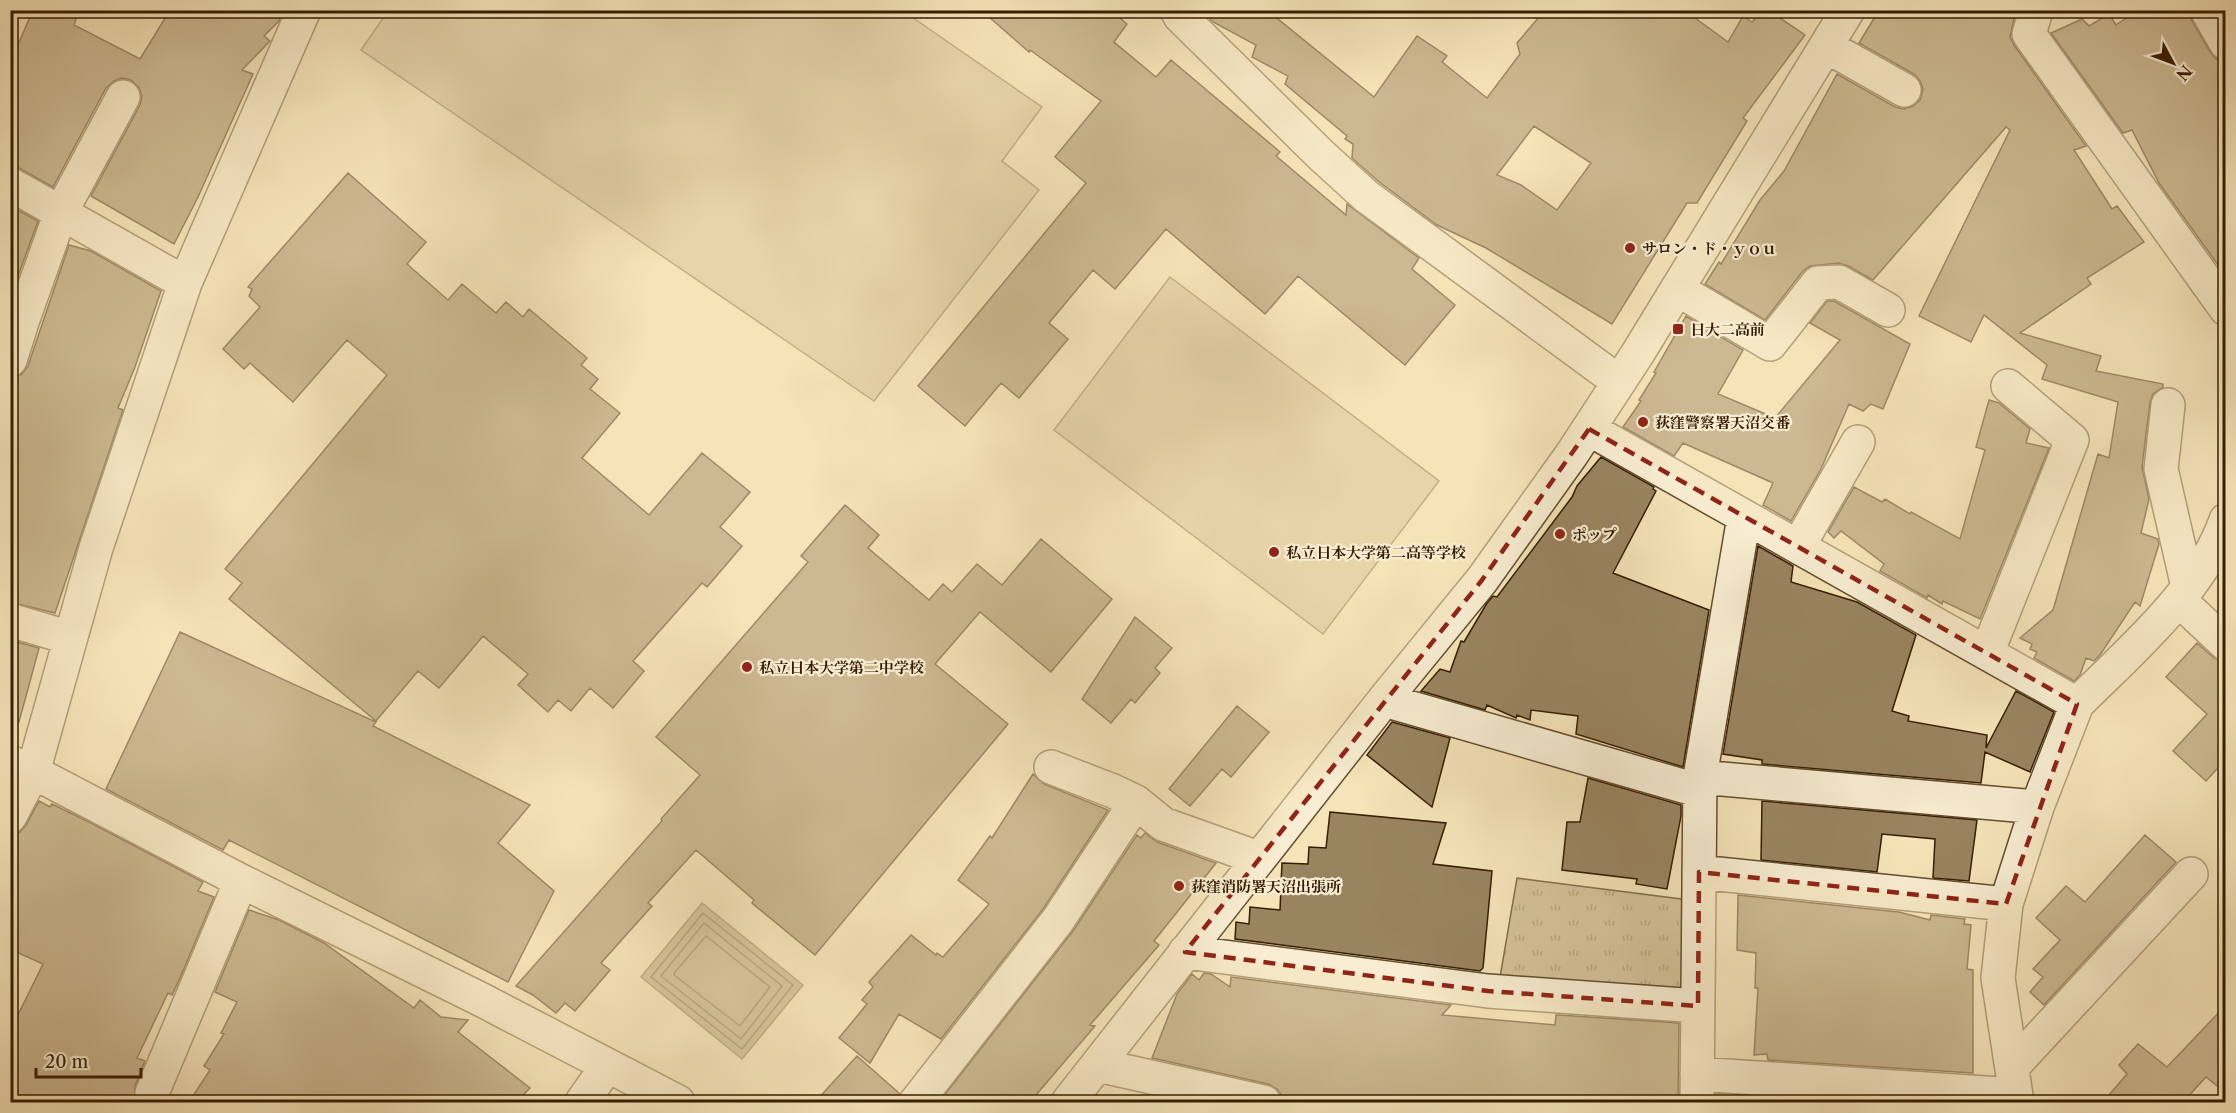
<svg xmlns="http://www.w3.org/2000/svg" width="2236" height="1113" viewBox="0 0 2236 1113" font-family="'Libre Caslon Text','Noto Serif JP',serif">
<defs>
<pattern id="park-tufts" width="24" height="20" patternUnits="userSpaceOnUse" patternTransform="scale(1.5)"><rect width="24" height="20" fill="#d4c29a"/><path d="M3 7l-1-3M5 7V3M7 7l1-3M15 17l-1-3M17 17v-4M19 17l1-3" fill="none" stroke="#b7a683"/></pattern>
</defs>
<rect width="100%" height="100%" fill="#f5e4b9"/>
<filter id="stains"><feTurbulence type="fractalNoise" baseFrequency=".00333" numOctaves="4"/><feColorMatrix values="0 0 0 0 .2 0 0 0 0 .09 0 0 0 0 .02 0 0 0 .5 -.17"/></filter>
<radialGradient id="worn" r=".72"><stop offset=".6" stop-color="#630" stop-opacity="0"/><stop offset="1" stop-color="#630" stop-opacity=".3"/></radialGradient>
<path fill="#d4c29a" stroke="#846f4d" stroke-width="1.5" d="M388 11H903L1042 107 1002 161 1039 190 874 401 361 50Z
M1170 277 1439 481 1323 634 1054 430Z"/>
<path fill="url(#park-tufts)" stroke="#846f4d" stroke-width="1.5" d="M1517 878 1689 900 1690 995 1499 983Z"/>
<path fill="#b4a07a" stroke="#816b49" stroke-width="1.5" d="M702 903 803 985 742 1059 641 977Z"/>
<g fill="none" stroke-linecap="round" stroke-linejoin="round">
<path stroke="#745e3d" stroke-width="1.5" d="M703 913 793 985 742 1049 651 977Z
M704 923 782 986 741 1039 661 976Z
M706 936 770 987 740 1026 674 975 675 972Z"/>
</g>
<path fill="#998460" stroke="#351c00" stroke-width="1.5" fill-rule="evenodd" d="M33 10H79L74 25 140 59 170 10H283L279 21 264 36 270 41 242 70 253 74 198 197 174 244 91 196 140 105 142 96 139 88 131 80 122 78 114 81 106 88 53 187 19 168 10 165V45L17 47Z
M981 10H1111L1127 24 1114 42 1156 77 1171 60 1280 152 1276 156 1346 215 1347 204 1419 258 1412 269 1455 305 1405 365 1298 276 1265 314 1166 229 1115 289 1093 270 1049 323 1068 339 1019 398 1001 383 965 426 918 386 1086 183 1055 157 1101 101 1030 50 1029 52Z
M1201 10H1267L1374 97 1417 36 1447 56 1442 62 1487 98 1520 54 1517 43 1545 10H1684L1728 42 1743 16 1752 22 1763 10H1768L1805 35 1743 118 1747 121 1697 203H1687L1612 324 1486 248 1437 225 1378 181 1352 158 1353 144 1345 139 1347 136 1285 84 1288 76 1252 57 1256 45 1213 22ZM1534 126 1591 163 1557 210 1521 185 1497 175Z
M1879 10H2000L2014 19 2010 37 2014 45 2086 146 2074 150 2112 209 2117 206 2144 242 2087 278 2091 284 2020 333 2101 356 2096 371 2163 384V387L2153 394 2150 402 2142 467 2149 499 2141 533 2158 539 2159 544 2140 606 2135 602 2100 655 2094 661 2086 658 2080 675 2074 681 2034 658 2037 652 2030 649 2032 644 2020 638 2053 610 2098 454 2109 458 2118 402 2042 379 2047 365 1984 315 1971 342 1919 316 2010 130 2006 127 1873 280 1848 266 1839 263 1810 266 1803 271 1765 320 1705 284 1719 262 1721 264 1760 200 1784 171 1837 74 1895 107 1904 109 1913 106 1920 100 1923 89 1920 81 1914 74 1859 43Z
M2138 10H2188L2191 19 2210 52 2216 59 2226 62V276L2159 183 2132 130 2123 133 2051 33 2082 19 2089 26 2109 14 2116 25Z
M348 173 426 242 407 264 448 300 462 284 496 313 506 302 523 317 529 309 587 358 581 365 598 379 590 389 620 413 582 458 649 515 702 453 750 492 720 527 742 546 707 587 702 583 633 661 644 671 613 708 590 688 571 711 558 700 548 712 518 685 528 674 483 636 439 688 418 671 376 721 229 599 242 583 225 569 387 375 347 340 293 402 250 363 244 369 223 349 260 307 249 296 252 289 248 287Z
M10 206 38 221 10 298Z
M69 245 91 251 161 291 135 367 118 408 123 410 55 613 10 602V378L22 374 28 366Z
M1827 301H1834L1910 344 1883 409 1871 404 1863 411 1849 404 1821 469 1791 521 1763 505 1773 483 1683 443 1674 456 1623 427 1641 401 1639 400 1656 373 1654 372 1686 316 1743 350 1718 394 1775 418 1840 340 1810 323Z
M1989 400 1999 403 2030 429 2026 443 2049 448 1980 619 1943 601 1942 604 1928 595 1927 598 1880 571 1884 564 1841 531 1834 538 1828 532 1854 487 1882 502 1885 499 1910 514 1911 512 1960 539 1985 450 1976 447Z
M1601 457 1654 487 1653 489 1656 491 1613 573 1709 610 1683 767 1576 734 1578 716 1531 710 1530 720 1517 715 1516 718 1487 705 1485 710 1421 691 1440 669 1450 672 1461 641 1464 642 1487 603 1493 596 1497 597 1572 497 1577 486Z
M845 505 879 535 868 548 929 600 943 584 952 592 977 564 1002 585 1041 539 1112 599 1051 672 980 612 935 664 1008 724 815 955 752 903 754 900 696 850 648 903 652 906 601 963 610 970 575 1011 565 1003 556 1013 533 995 516 986 662 821 661 819 700 775 656 737 808 562 801 556Z
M1758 546 1793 566 1791 582 1857 602 1916 635 1892 711 1909 716 1908 721 1987 735 1986 748 2016 691 2054 712 2030 772 1985 752 1981 783 1762 764V760L1723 754Z
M1135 617 1172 648 1155 668 1160 673 1135 703 1131 699 1111 723 1082 699Z
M180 632 376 722 373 726 530 805 498 843 554 891 508 982 229 840 223 850 106 789Z
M10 640 39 648 19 722 10 721Z
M2197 643 2214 658 2226 662V759L2206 781 2173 751 2207 714 2166 677Z
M1237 706 1269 732 1231 777 1222 769 1190 806 1169 789Z
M1392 722 1450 738 1432 807 1367 755Z
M1033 774 1044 784 1108 810 1043 909 941 1039 899 1014 870 1063 839 1038 867 1004 862 1000 873 987 869 982 911 935 936 955 937 953 943 957 989 904 958 880 990 836 992 838Z
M1588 778 1681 805V816L1667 889 1636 884 1637 879 1562 870 1567 822H1580Z
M39 801 50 807 52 804 91 823 203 882 198 891 214 897 180 978 172 995 168 993 137 1058 145 1061 135 1086V1102H21L10 1098V1031L43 964 10 949V835L20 832 26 825Z
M1762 801 1977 820 1969 881 1933 878 1935 839 1882 834 1877 872 1761 860Z
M1330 812 1446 823 1433 864 1492 871 1483 968 1480 971 1235 939 1236 922 1249 924 1250 907 1280 910 1281 886 1286 888 1281 884 1282 863 1308 864 1309 847 1326 848Z
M1145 833 1157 842 1216 863 1154 941 1159 945 1090 1025 1095 1026 1030 1102H939L1073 931 1137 835 1141 838Z
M2145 835 2176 862 2044 1005 2030 992 2043 977 2033 969 2060 940 2036 918 2066 886 2085 902Z
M1738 895 1899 912 1930 920 1931 915 1965 919 1964 924 1971 925 1967 969 1973 970V1073L1768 1060 1767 1054 1754 1055 1758 988H1755L1756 953 1737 950Z
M249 910 279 920 324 943 414 1008 420 1000 441 1017 468 1020 458 1032 530 1088 516 1102H189L210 1070 204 1066 224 1034 221 1033 237 1002 215 992Z
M1204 973 1211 974 1230 987 1231 977 1451 1005 1442 1015 1555 1025 1556 1015H1559L1679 1023 1678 1102H1282V1096L1277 1089 1268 1084 1152 1058 1177 994 1192 974 1199 980Z
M2226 1005V1093L2206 1077 2183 1102H2103L2127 1074 2119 1065 2138 1044 2167 1067Z
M857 1056 900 1094 898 1102H815Z
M1772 1098 1844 1102H1772Z"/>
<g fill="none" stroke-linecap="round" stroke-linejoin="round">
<g stroke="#654e2e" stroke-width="36">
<path id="minor" d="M1177 10 1180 16 1321 155 1366 196 1619 382
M2030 10 2035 14 2029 34 2226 309
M2207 10 2226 43
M1826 46 1904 90
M10 184 185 283
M1677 289 1770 344 1818 283 1839 282 1888 310
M10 360 22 322 61 212 123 97
M2168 405 2161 469 2188 587
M1589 429 2077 704 2037 807 2006 904 1998 978 2017 1102
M1798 547 1858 442
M2179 600 2226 644
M10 620 70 638
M1987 653 2072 440 2008 386
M1384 700 1700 791
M2077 704C2129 652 2202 590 2226 520
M10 762 33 772 241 881 480 999 678 1102
M1051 767 1113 791 1136 802 1163 824 1258 858
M1700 777 2037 807
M10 816 33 772 96 548 185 283 304 10
M1699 872 2006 904
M1185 952 1488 991 1698 1006
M1097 1065 1264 1102
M2012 1067 2191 874
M1697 1074 2016 1095
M154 1102 152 1093 241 881
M582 1102 607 1066
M916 1102 1058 920 1136 802
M1068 1102 1384 700 1482 580 1572 454 1638 353 1848 10
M1697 1102 1700 777 1744 517"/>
</g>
<use href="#minor" stroke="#f8edd2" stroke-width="33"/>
</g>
<path d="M0 0H2236V1113H0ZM1589 429 2077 704 2006 904 1699 872 1698 1006 1488 991 1185 952 1482 580Z" fill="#f5e4b9" fill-opacity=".55" fill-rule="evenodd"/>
<path fill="none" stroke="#8f2418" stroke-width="4.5" stroke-dasharray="12 8" stroke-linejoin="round" d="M1589 429 2077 704 2006 904 1699 872 1698 1006 1488 991 1185 952 1482 580Z"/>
<g fill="#8f2418" stroke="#f8edd2" stroke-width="2">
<circle cx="1630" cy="248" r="6"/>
<rect x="1672" y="323" width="12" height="12" rx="3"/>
<circle cx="1643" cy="422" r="6"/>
<circle cx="1560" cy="534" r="6"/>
<circle cx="1274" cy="552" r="6"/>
<circle cx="747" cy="667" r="6"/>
<circle cx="1179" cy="886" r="6"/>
</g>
<g text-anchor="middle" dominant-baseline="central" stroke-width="4.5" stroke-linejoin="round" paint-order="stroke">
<g font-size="15" font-weight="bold" fill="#351c00" stroke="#f8edd2" text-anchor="start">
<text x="1642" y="248">サロン・ド・ｙｏｕ</text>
<text x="1690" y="329">日大二高前</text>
<text x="1655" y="422">荻窪警察署天沼交番</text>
<text x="1572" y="534">ポップ</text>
<text x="1286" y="552">私立日本大学第二高等学校</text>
<text x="759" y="667">私立日本大学第二中学校</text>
<text x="1191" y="886">荻窪消防署天沼出張所</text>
</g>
</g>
<rect width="2236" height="1113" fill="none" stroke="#f5e4b9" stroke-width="36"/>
<rect x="12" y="12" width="2212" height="1089" fill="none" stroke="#351c00" stroke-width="3"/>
<rect x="18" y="18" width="2200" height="1077" fill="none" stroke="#351c00" stroke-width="1.5"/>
<g transform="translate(2173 63) rotate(131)" stroke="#f8edd2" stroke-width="4.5" paint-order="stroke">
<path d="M0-4.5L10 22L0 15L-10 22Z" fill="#351c00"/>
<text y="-9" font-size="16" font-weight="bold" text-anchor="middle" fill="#351c00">N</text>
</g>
<path d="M36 1068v9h105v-9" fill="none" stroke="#351c00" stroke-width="3"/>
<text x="45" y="1068" font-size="18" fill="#351c00" stroke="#f8edd2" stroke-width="4.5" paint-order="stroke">20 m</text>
<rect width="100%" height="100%" filter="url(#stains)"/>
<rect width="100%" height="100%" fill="url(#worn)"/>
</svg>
